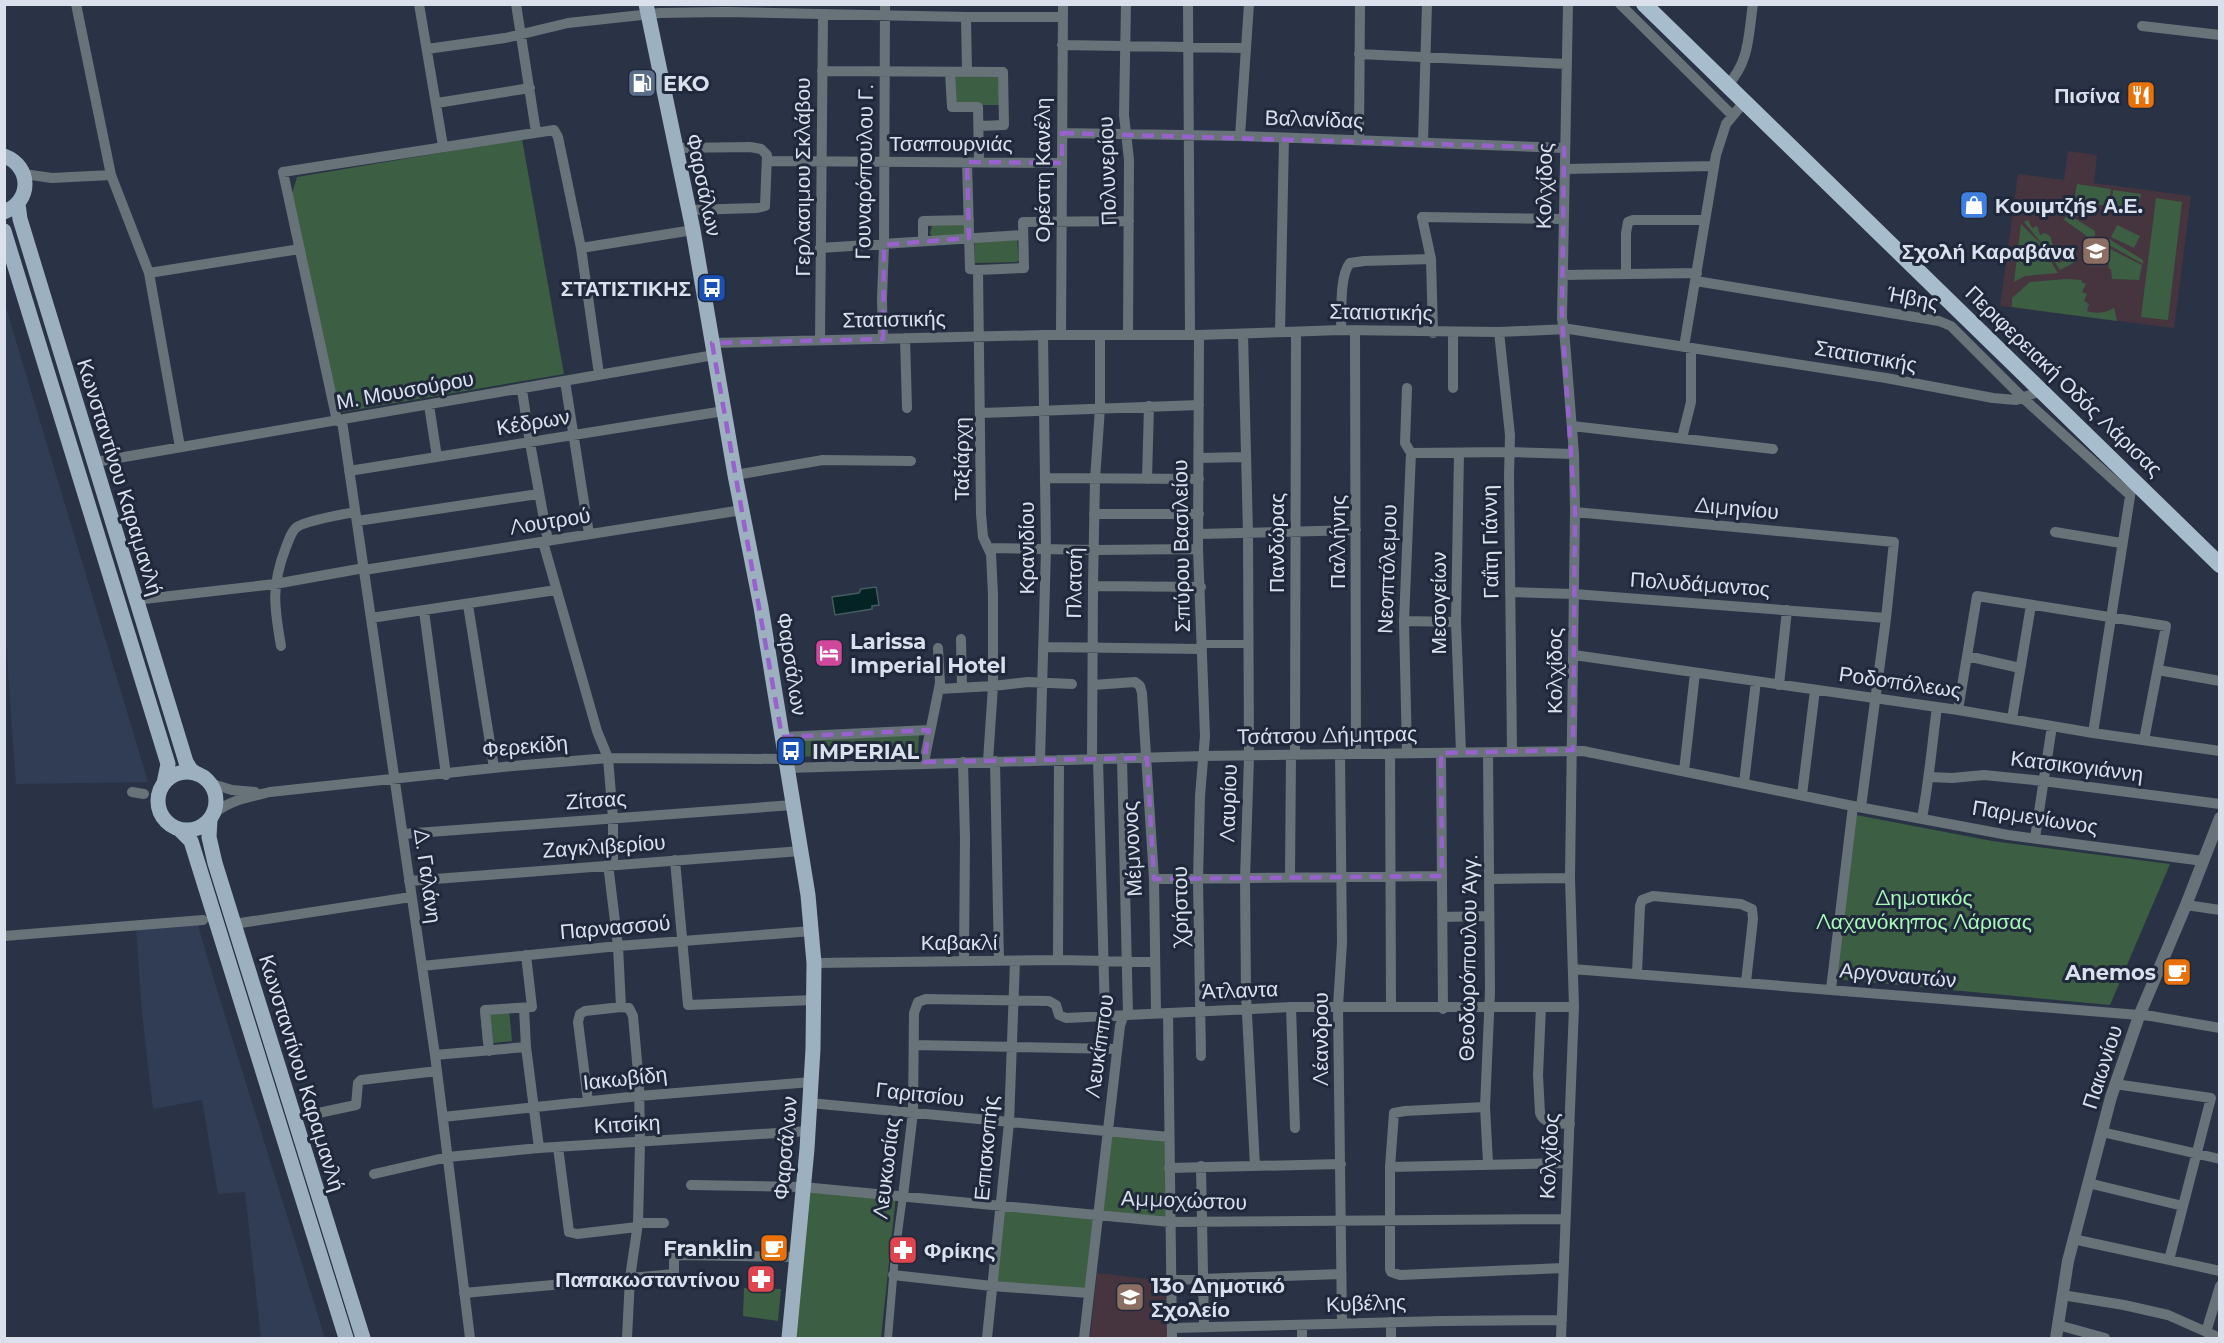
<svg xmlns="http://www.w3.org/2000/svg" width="2224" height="1343" viewBox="0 0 2224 1343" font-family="Montserrat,sans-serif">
<rect width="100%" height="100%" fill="#293345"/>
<path fill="#303d55" d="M4 301 148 782 16 784 6 643H4Z
M198 925 214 980 325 1338H261L245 1192 218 1194 202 1100 153 1109 142 1013 136 928Z"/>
<path fill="#46343f" d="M2068 151 2097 155 2094 183 2191 196 2174 328 2000 306 2018 174 2064 180Z
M1097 1273 1165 1281 1167 1338H1090Z"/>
<path fill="#3c5e42" d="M954 76 1002 77V105H955Z
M522 139 564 374 331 414 291 197 297 177Z
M2077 184 2111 189 2108 206 2074 201Z
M2113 190 2141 194 2138 211 2111 207Z
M2156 198 2182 202 2168 320 2141 317Z
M2069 215 2095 231V236L2088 237 2063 219Z
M2028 220 2032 228 2037 226 2040 235 2045 233 2050 236 2059 263 2073 258 2077 261 2060 270 2046 249 2041 247 2042 244 2024 222Z
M2021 224 2041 244V249L2044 250 2058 273 2025 276 2014 282Z
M932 225H964V234L932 236 930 234Z
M2117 225 2140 236 2134 248 2111 237Z
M2100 237 2107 243 2106 263H2098V245L2102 244Z
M2109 239 2143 260V264L2109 245Z
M1017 240 1019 260 1017 262 975 263V241Z
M2108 248 2142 265 2139 280 2112 279 2111 269H2109Z
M2067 279 2082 280 2081 282 2086 284 2082 292 2087 294 2084 301 2089 304 2087 311C2096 314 2106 313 2114 308L2117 321 2012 307V298L2030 282Z
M919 735 918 753 794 757 792 740Z
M1856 815 1992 841 2170 864 2110 1005 1834 979Z
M509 1009 512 1041 483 1044 480 1011Z
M1107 1130 1169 1137 1170 1222 1098 1216 1089 1293 992 1286 1000 1205 1097 1215Z
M808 1190 896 1196 881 1338H796Z
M744 1288 781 1289 778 1321 743 1316Z"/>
<path fill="#042325" stroke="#445c61" stroke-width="1.5" d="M876 587 879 605 872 606V609L835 615 832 597 859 593 861 589Z"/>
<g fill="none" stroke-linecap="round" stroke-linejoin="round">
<path stroke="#687279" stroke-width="8" d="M1202 644H1247
M888 1338 895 1255 903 1196"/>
<path stroke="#687279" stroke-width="10" d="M76 4 111 175 149 273 180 447
M419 4 443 146
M516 4 536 132
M1126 4 1124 115 1129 160 1128 335
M1188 4 1190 335
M1620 4 1732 115
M966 17 967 72
M2142 26 2220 35
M1062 45 1246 48
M427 49 505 38 568 23 660 13 725 12 966 17H1062
M1359 54 1566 64
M822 71 1003 72 1004 125 979 126
M950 72 952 107H978L979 162
M1727 86C1750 61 1748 37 1753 4
M437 103 530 88
M1062 133 1240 136 1564 148
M1240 136 1249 4
M1359 140 1360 4
M1423 142 1427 4
M676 148 750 147 761 149 767 155 765 206 757 208 689 210
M769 161 1062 163
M967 162 970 269 978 270 981 514 983 537 991 554 993 595V686L988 761
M1566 169 1714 166
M24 174 52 178 111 175
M923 241V221L969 220
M581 248 693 230
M820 248 1023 235
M978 270 1024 268 1023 222 1129 221
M149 273 300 249
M1626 274V233L1628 222 1633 220H1705
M1563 275 1697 273
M1696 281 1939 321 1951 326 2023 398 2130 495
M1341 330C1342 313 1339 276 1350 263L1364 261 1431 259
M1355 330 1356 754
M1280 332 1284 138
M1453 332V388
M1499 332 1510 435 1509 476 1512 752
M1433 333 1431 259 1422 217 1563 219
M1243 334 1248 533 1249 757 1245 879 1246 995 1255 1166
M1061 335 1063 4
M1199 335 1198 549 1205 736 1200 796 1198 880 1201 1056
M905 338 907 408
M883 339 882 299 884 245 885 4
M820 340 823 14
M712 343 1043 335H1199L1341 330 1499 332 1569 329 1886 378 1993 398 2016 400 2041 391
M1684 347 1716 155 1726 124 1744 102
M565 381 589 534
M522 390 530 443 548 541
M429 405 437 457
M981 413 1199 405
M337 421 283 172 554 130 558 137 581 248 599 374
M342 421 435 1055 470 1338
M1572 426 1773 449
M1682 438 1691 402V349
M1411 453 1511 452 1574 454
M1459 453 1456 622 1461 752
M1199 458 1245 457
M101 461 714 355
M349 471 724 411
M735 475 823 460 911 461
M1045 478 1199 479
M1147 479 1149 406
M1575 512 1894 542 1886 618 1861 807
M1094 514H1199
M357 521 538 494
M2055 532 2121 543
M1199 534 1356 530
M543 542 597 731 608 758 613 818V864
M988 548 1094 550 1198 549
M364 570 742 510
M1093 586 1201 587
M1510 592 1574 594 1886 618
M144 599 275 584 364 568
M468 605 494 768
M424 611 446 775
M371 618 556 590
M1404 621 1456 622
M961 639 962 687
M281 646C274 606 271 586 286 547 289 540 291 531 297 527 305 521 344 514 355 512
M1045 647 1202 649
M1574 655 1958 710 2093 733 2220 751
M1967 656 2020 668
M2158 670 2220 681
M1093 685 1135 682 1140 686 1142 693 1154 879 1156 1013
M1779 685 1787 610
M939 689 993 686 1028 682 1072 684
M1958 710 1977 596 2166 626 2144 740
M2012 719 2031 605
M2093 733 2131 490
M782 737 929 730
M1407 753 1404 621 1411 453 1405 443 1407 388
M1441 753 1443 1009
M1488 753 1490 991 1485 1107 1488 1163
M1340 754 1342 943 1338 1006 1342 1324
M1390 754 1391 1007
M1295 755 1296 332
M1092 759 1093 586 1095 479 1100 408V335
M1098 759 1105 1015
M1040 760 1046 549 1043 335
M995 761 999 961
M924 762 940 683 938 648
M963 762 965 838 964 961
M787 768 1203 756 1583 751 1853 806 2008 835 2203 861
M1684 771 1695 673
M1930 777 1952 778 1984 775 2043 781 2220 804
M209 783 232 790 255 792
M1744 783 1756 681
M132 792 144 794
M1802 795 1815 690
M212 815C229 800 249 797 270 792L513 766 608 758 785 759
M1922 818C1929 781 1932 745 1937 707
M403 834 793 805
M2035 838 2052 726
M675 860 688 1005 815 1000
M608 864 618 946 621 1007
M1290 877 1291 755
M1154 879 1442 876
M1490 879 1570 878
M409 881 801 851
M2186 905 2220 910
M1442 917 1489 916
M234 924 411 897
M4 936 203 920
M1058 960 1059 760
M814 963 1058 960 1155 962
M422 966 618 946 812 931
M1573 969 2151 1016 2220 1028
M1637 973 1640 906 1642 900 1653 896 1741 904 1752 909 1753 919 1746 982
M1831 989 1853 806
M1291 1007 1295 1128
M1541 1007 1538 1075 1540 1113C1544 1125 1559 1123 1570 1124
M524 1008 526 1047 539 1148
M1168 1013 1172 1338
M914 1045 1117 1049
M489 1051 485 1010 532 1007 526 955
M435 1055 526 1047
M2115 1084 2211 1098 2169 1260
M588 1101 578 1022 580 1014 585 1011 621 1007 629 1008 633 1016 639 1084 640 1143 638 1223 630 1278 627 1338
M810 1103 1169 1137
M1485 1107 1405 1111 1394 1113 1390 1167V1269L1391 1272 1400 1275 1563 1268
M309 1115 356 1105 358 1083 361 1080 437 1071
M443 1117 639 1096 811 1082
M2102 1132 2220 1159
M558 1147 569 1232 577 1234 637 1227
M1201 1166 1204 1327
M1390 1167 1568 1163
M1169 1168 1341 1164
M374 1174 448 1157 539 1148 808 1131
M2088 1183 2183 1206
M691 1185 803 1187 1170 1222 1565 1219
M903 1196 913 1112 914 1013 918 1002 926 999 1049 1001 1056 1005 1059 1015 1066 1018 1291 1007H1574
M638 1223H664
M2073 1239 2220 1271
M893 1275 992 1286 1089 1293
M1171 1280 1341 1274
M464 1293 674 1274V1257L681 1255 797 1257
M2062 1295 2124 1305 2168 1315 2220 1338
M1391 1322V1338
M1302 1325V1338
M2058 1325 2105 1338
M1172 1328 1441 1321 1562 1320
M2206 1332 2220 1286
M987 1338 1009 1123 1015 961
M1084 1338 1120 1026 1123 1017 1128 1014 1122 758
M1561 1338 1574 1007 1570 878 1575 512 1574 454 1564 329 1562 319 1568 4"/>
<path stroke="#687279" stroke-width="12" d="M2056 1338 2068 1261 2111 1097 2139 1016 2186 905 2220 818"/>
<path stroke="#9db0bf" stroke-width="15" d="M646 4 693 230 735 475 761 607 808 895 814 963 813 1049 807 1149 789 1338
M4 156C32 166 32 202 4 212
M18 204 20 219 186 762 191 770 197 774
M4 231 168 764 164 783
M158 801a29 29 0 1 1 58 0a29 29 0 1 1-58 0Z
M210 819 209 837 215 863 363 1338
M179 829 191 841 346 1338"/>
<path stroke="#a7bccc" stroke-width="16" d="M1644 4 2220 565"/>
</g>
<path fill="none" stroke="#9862cd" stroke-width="4.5" stroke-dasharray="12 8" stroke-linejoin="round" d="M1062 133 1564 148 1562 319 1575 512 1573 750 1441 753 1442 876 1154 879 1147 758 924 762 929 730 782 737 712 343 883 339 884 245 969 238 967 162 1062 163Z"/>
<defs>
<g id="fuel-square" transform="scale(1.5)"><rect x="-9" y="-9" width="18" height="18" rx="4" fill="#5c6f8a" stroke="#20293b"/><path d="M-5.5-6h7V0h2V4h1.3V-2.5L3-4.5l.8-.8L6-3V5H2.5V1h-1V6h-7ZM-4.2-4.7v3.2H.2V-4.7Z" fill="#fff"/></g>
<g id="restaurant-square" transform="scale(1.5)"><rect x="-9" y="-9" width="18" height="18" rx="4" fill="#e8710a" stroke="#20293b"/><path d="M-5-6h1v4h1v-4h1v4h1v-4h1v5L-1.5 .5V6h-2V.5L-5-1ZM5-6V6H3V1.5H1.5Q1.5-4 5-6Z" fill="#fff"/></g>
<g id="shop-square" transform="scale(1.5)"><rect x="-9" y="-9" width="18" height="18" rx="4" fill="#3f7fe0" stroke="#20293b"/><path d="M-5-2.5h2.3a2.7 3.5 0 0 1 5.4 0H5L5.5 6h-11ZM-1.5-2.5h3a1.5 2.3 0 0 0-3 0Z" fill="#fff"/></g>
<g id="school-square" transform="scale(1.5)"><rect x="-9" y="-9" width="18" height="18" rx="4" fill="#8d6e63" stroke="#20293b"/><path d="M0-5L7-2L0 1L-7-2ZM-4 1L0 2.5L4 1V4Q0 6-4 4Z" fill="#fff"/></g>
<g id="bus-square" transform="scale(1.5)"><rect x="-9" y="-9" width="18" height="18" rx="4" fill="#1a4fb4" stroke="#20293b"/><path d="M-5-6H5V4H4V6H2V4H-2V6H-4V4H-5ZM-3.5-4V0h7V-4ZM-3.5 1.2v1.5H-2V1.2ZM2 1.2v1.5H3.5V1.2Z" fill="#fff"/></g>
<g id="hotel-square" transform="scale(1.5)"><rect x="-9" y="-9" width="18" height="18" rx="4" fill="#d1479c" stroke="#20293b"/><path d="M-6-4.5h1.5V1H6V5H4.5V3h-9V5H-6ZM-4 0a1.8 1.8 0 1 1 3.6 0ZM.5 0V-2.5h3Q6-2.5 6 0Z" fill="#fff"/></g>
<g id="cafe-square" transform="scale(1.5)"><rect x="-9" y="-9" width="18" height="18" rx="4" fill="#e8710a" stroke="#20293b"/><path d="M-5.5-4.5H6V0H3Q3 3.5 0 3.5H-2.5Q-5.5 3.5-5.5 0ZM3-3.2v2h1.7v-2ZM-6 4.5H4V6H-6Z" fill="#fff"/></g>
<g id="pharmacy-square" transform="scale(1.5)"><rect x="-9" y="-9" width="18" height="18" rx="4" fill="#e0444e" stroke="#20293b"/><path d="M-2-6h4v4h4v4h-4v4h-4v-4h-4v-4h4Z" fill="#fff"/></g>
</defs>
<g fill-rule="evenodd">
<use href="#fuel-square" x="642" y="83"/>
<use href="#restaurant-square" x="2141" y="95"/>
<use href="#shop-square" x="1974" y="205"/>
<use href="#school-square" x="2096" y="251"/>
<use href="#bus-square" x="712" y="288"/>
<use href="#hotel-square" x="829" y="653"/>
<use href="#bus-square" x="791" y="751"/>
<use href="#cafe-square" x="2177" y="972"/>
<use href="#cafe-square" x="774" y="1248"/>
<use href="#pharmacy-square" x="903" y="1250"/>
<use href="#pharmacy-square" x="761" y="1279"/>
<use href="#school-square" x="1130" y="1297"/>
</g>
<g text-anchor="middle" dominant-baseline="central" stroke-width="6" stroke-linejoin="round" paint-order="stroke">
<g font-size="21" font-weight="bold" fill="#dae1ed" stroke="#20293b" text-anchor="start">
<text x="663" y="83">EKO</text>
<text x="2120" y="95" text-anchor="end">Πισίνα</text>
<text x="1995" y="205">Κουιμτζήs Α.Ε.</text>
<text x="2075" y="251" text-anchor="end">Σχολή Καραβάνα</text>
<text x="691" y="288" text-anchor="end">ΣΤΑΤΙΣΤΙΚΗΣ</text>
<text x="850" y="641">Larissa<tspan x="850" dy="24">Imperial Hotel</tspan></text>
<text x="812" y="751">IMPERIAL</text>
<text x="2156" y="972" text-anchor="end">Anemos</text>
<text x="753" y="1248" text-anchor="end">Franklin</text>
<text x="924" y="1250">Φρίκης</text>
<text x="740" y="1279" text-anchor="end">Παπακωσταντίνου</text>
<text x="1151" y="1285">13ο Δημοτικό<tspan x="1151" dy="24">Σχολείο</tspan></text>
</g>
<g font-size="21" fill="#dae1ed" stroke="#20293b">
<text transform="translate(1314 119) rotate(2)">Βαλανίδας</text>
<text x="951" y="143">Τσαπουρνιάς</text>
<text transform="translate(1042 170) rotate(-90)">Ορέστη Κανέλη</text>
<text transform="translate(1107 171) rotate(-92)">Πολυνερίου</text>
<text transform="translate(864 172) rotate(-89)">Γουναρόπουλου Γ.</text>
<text transform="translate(802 177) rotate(-90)">Γερλασιμου Σκλάβου</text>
<text transform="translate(704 185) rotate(78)">Φαρσάλων</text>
<text transform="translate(1544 186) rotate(-89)">Κολχίδος</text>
<text transform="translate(1913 298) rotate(11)">Ήβης</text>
<text transform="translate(1381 312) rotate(1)">Στατιστικής</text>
<text transform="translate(894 319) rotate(-1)">Στατιστικής</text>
<text transform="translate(1866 356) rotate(10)">Στατιστικής</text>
<text transform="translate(2064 381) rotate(44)">Περιφερειακή Οδός Λάρισας</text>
<text transform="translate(405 390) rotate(-10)">Μ. Μουσούρου</text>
<text transform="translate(533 422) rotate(-9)">Κέδρων</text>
<text transform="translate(961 459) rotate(-90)">Ταξιάρχη</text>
<text transform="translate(120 477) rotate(73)">Κωνσταντίνου Καραμανλή</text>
<text transform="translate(1737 508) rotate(5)">Διμηνίου</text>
<text transform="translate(550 521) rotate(-9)">Λουτρού</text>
<text transform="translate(1337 542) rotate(-90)">Παλλήνης</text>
<text transform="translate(1490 542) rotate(-91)">Γαΐτη Γιάννη</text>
<text transform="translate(1276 543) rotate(-90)">Πανδώρας</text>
<text transform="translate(1181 546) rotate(-91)">Σπύρου Βασιλείου</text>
<text transform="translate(1026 548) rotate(-90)">Κρανιδίου</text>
<text transform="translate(1387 569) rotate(-88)">Νεοπτόλεμου</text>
<text transform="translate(1074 583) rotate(-89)">Πλατσή</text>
<text transform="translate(1700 584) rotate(4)">Πολυδάμαντος</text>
<text transform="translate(1438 603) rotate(-90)">Μεσογείων</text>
<text transform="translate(792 664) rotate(81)">Φαρσάλων</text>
<text transform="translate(1554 671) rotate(-90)">Κολχίδος</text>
<text transform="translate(1900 682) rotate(8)">Ροδοπόλεως</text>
<text transform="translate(1327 735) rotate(-1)">Τσάτσου Δήμητρας</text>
<text transform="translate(525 746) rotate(-5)">Φερεκίδη</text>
<text transform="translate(2077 766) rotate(7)">Κατσικογιάννη</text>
<text transform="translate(596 800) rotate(-4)">Ζίτσας</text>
<text transform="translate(1228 803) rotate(-88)">Λαυρίου</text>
<text transform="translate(2035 817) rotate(9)">Παρμενίωνος</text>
<text transform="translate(604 846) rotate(-4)">Ζαγκλιβερίου</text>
<text transform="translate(1132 849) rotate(-93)">Μέμνονος</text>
<text transform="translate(428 876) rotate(82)">Δ. Γαλάνη</text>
<text transform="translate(1180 906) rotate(-91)">Χρήστου</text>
<text transform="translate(615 927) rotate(-5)">Παρνασσού</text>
<text x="959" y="942">Καβακλί</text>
<text transform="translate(1468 958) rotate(-89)">Θεοδωρόπουλου Άγγ.</text>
<text transform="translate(1898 975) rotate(5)">Αργοναυτών</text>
<text transform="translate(1240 990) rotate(-2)">Άτλαντα</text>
<text transform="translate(1320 1039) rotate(-90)">Λέανδρου</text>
<text transform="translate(1099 1046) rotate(-82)">Λευκίππου</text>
<text transform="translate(2102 1067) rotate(-72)">Παιωνίου</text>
<text transform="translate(302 1073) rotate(73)">Κωνσταντίνου Καραμανλή</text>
<text transform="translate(625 1078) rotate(-6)">Ιακωβίδη</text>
<text transform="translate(920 1094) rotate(6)">Γαριτσίου</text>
<text transform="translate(627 1124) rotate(-3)">Κιτσίκη</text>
<text transform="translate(785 1148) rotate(-85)">Φαρσάλων</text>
<text transform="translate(986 1148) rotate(-85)">Επισκοπής</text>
<text transform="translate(1549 1156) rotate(-87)">Κολχίδος</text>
<text transform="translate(886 1168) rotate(-83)">Λευκωσίας</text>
<text transform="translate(1184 1200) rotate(2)">Αμμοχώστου</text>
<text transform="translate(1366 1303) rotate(-2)">Κυβέλης</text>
</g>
<g font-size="21" fill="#a9f9b7" stroke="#20293b">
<text x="1924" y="897">Δημοτικός<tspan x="1924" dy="24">Λαχανόκηπος Λάρισας</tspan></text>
</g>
</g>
<rect width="2224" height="1343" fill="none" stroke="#dae1ed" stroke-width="12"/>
</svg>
